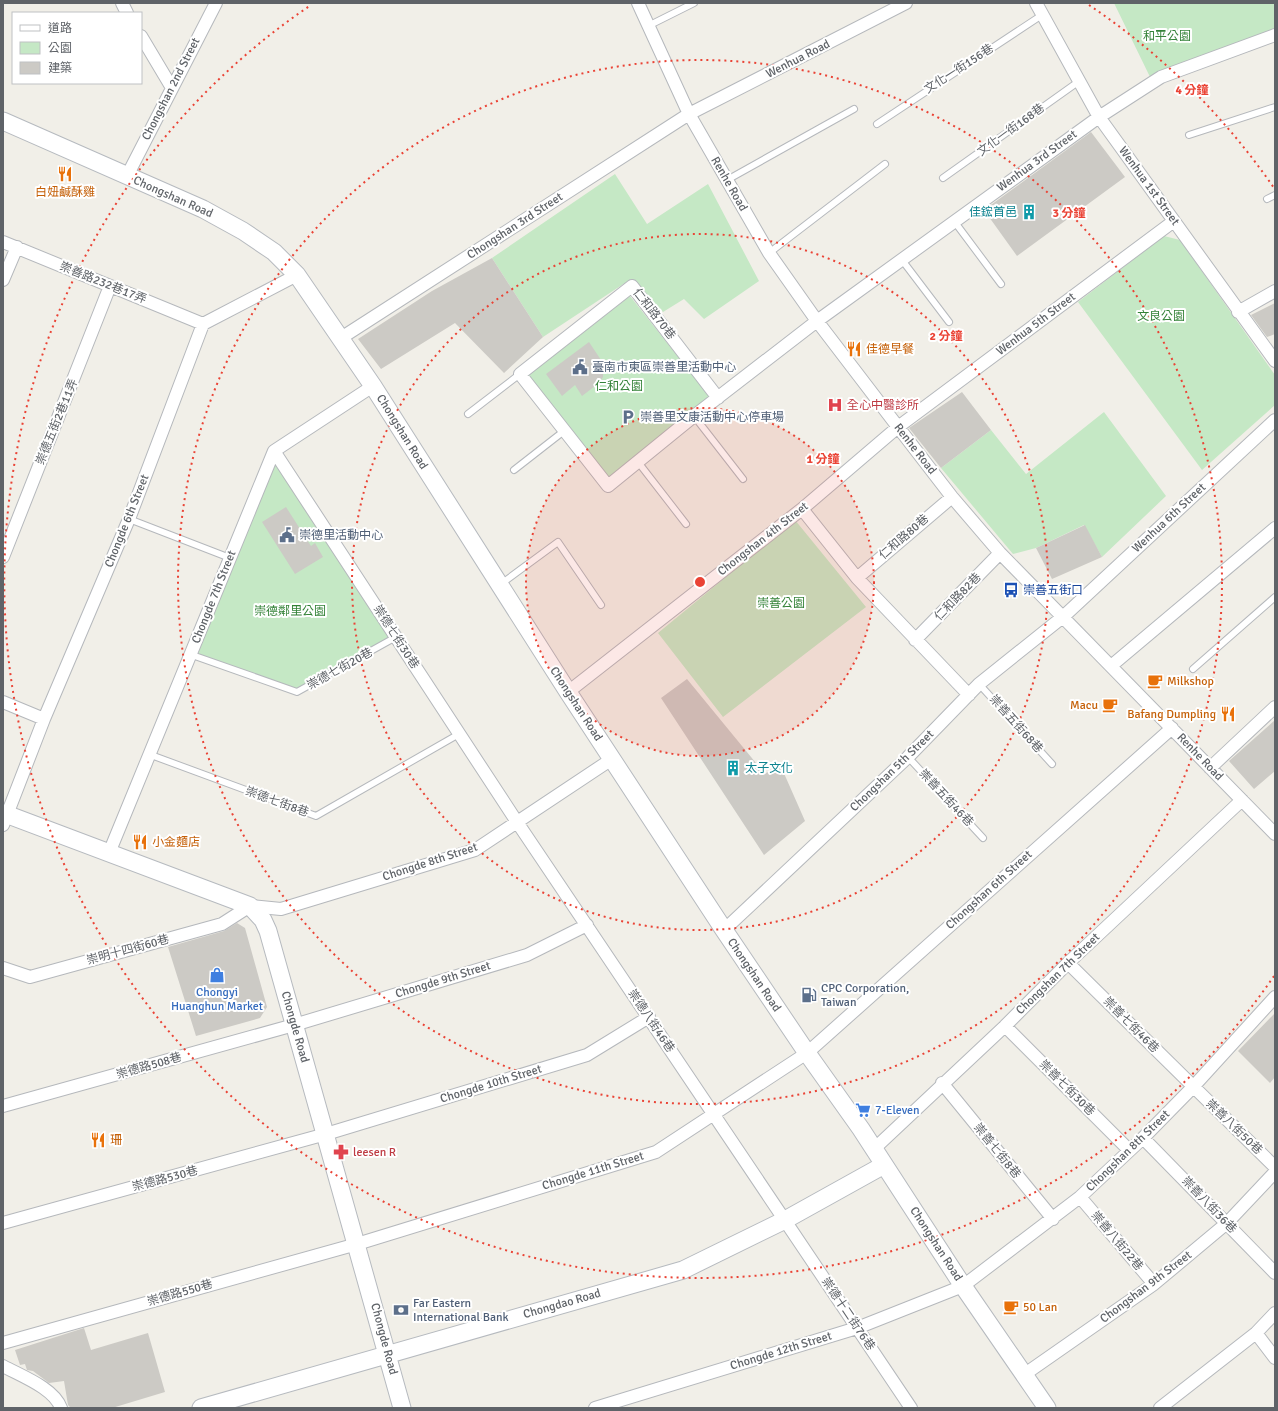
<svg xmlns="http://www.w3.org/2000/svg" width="1278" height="1411" viewBox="0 0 1278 1411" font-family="Signika,'Noto Sans TC',sans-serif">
<rect width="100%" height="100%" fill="#f1efe8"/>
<path fill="#c5e8c5" d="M1114 3H1275V28L1151 79Z
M615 174 647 224 708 184 759 281 704 319 684 299 663 312 631 279 543 337 492 258Z
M1164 236 1180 240 1275 375V405L1202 470 1078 302Z
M630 296 710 397 609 478 528 375Z
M1104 412 1166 496 1102 557 1084 525 1036 548 1013 554 941 468 991 430 1026 474Z
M274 457 395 637 297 692 193 654Z
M795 520 866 607 723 717 658 633Z"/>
<path fill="#cccac5" d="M1091 132 1125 177 1017 256 984 210Z
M492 258 543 337 504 373 455 323 381 369 358 339 432 291Z
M1275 303V334L1267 337 1251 315Z
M589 342 603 363V377L599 383 582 396 575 385 562 396 546 374Z
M962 392 991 430 941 468 909 428Z
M286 507 311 546 315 543 323 557 295 574 262 522Z
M1085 525 1102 557 1052 579 1036 548Z
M687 679 765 774 779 762 805 821 764 855 661 698Z
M1275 720V771L1254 789 1229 761Z
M237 923 245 928 267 1007 260 1018 196 1036 168 947 224 931Z
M1275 1013V1077L1270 1083 1238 1051Z
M84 1328 91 1350 148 1333 165 1392 112 1408H71L68 1405 64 1381 49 1383 33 1371 27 1370 25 1364 20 1365 15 1350Z"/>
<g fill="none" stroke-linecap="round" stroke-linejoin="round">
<g stroke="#b5b8bc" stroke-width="8">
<path id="lane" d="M648 26 694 3
M877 124 1042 15
M1189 135 1275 107
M943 178 1078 82
M727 180 854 109
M1267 199 1275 195
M954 221 1001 284
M769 253 885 164
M902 260 949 322
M468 414 520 374
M694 416 743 479
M638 462 686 524
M514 470 564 431
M129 519 230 558
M501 584 558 542 601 605
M192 655 297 692 396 637
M1193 669 1275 597
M979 684 1052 764
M151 755 316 816 459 734
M908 757 983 838"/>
</g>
<g stroke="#b5b8bc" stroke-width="14">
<path id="street" d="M122 3 127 13
M638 3 689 114 769 253 817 321 898 427 952 497 1000 553 1275 834
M1036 3 1099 117 1275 361
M141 36 172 88
M127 176 216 3
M3 242 203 324
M3 280 17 247
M1238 312 1275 291
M341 338 689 114 906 3
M718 398 632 286 520 374 608 486 694 416 817 321 1099 117 1161 77 1275 35
M274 451 517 822 911 1408
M802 509 857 578 969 695
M3 557 110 286
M857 578 952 497
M915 640 1000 553
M1111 666 1275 528
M568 692 802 509 898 427 1174 221
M3 702 44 719
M1210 768 1275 707
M3 825 44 719 129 519 203 324 297 275
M109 853 274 451 373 386
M724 930 908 757 979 684 1064 616 1275 420
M1068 963 1275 1167
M3 968 30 977 222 924 250 906 281 909 475 850 612 759
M1005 1026 1129 1150
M942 1083 1053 1219
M3 1106 294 1025 527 955 587 925
M1143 1138 1275 1273
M874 1149 1005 1026 1068 963 1242 800
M1080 1197 1154 1284
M3 1223 326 1134 587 1055 649 1017
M1256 1333 1275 1358
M3 1343 357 1244 656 1152 807 1053 1172 728
M3 1366C21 1376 54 1388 61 1408
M1025 1374 1154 1284 1227 1223 1275 1172
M595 1408 857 1328 963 1286 1080 1197 1143 1138 1193 1087 1275 997
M1160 1408 1256 1333 1275 1313"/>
</g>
<g stroke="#b6babf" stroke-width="19">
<path id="secondary" d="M3 121 203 209 243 231 274 252 297 275 373 386 568 692 724 930 807 1053 861 1129 963 1286 1047 1408
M3 813 250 906 263 920 268 931 402 1408
M201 1408 683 1270 785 1220 884 1165"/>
</g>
<use href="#lane" stroke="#fff" stroke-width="6"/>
<use href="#street" stroke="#fff" stroke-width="12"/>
<use href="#secondary" stroke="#fff" stroke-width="17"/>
</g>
<circle cx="700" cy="582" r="174" fill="#ea4335" fill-opacity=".12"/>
<g fill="none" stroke="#ea4335" stroke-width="2" stroke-dasharray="2 4">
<circle cx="700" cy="582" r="174"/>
<circle cx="700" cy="582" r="348"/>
<circle cx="700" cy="582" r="522"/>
<path d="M1274 976A696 696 0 1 1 311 5M1089 5A696 696 0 0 1 1274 188"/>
</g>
<defs>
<g id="restaurant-bare" transform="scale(1.2)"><path d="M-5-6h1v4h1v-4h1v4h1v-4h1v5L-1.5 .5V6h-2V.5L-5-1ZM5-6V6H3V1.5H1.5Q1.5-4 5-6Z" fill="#e8710a" stroke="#fff" stroke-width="2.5" paint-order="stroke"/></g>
<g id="building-bare" transform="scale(1.2)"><path d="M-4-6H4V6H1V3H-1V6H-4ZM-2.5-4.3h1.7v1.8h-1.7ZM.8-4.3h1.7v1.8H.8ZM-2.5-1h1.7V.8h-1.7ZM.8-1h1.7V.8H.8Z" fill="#0f9aa8" stroke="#fff" stroke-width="2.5" paint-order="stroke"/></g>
<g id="civic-bare" transform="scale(1.2)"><path d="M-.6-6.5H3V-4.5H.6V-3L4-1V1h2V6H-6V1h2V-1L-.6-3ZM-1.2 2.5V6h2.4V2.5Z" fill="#5c6f8a" stroke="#fff" stroke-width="2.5" paint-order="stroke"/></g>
<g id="hospital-bare" transform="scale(1.2)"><path d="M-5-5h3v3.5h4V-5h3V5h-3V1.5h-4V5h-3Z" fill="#e0444e" stroke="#fff" stroke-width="2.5" paint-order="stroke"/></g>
<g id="parking-bare" transform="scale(1.2)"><path d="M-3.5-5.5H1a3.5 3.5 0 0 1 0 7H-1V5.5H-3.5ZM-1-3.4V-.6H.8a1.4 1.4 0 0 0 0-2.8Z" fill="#5c6f8a" stroke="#fff" stroke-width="2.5" paint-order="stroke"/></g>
<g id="bus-bare" transform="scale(1.2)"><path d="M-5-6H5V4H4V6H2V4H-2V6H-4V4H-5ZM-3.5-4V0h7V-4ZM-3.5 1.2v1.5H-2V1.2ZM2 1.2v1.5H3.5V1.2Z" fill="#1a4fb4" stroke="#fff" stroke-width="2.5" paint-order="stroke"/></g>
<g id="cafe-bare" transform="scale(1.2)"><path d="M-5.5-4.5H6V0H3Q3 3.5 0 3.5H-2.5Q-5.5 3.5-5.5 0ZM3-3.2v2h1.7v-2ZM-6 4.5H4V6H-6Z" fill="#e8710a" stroke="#fff" stroke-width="2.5" paint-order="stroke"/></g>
<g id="shop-bare" transform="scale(1.2)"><path d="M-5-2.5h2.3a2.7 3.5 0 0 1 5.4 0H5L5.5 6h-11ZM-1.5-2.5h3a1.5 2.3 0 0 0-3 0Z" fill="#3f7fe0" stroke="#fff" stroke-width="2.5" paint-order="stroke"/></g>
<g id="fuel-bare" transform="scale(1.2)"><path d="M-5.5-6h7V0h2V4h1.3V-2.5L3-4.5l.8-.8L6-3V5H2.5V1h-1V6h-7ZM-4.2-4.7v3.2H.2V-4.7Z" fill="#5c6f8a" stroke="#fff" stroke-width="2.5" paint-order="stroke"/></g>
<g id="supermarket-bare" transform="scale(1.2)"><path d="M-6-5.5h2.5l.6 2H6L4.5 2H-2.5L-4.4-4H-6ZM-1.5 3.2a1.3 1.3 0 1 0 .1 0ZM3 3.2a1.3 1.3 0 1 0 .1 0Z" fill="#3f7fe0" stroke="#fff" stroke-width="2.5" paint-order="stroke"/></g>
<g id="pharmacy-bare" transform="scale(1.2)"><path d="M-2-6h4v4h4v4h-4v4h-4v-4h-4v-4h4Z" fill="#e0444e" stroke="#fff" stroke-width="2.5" paint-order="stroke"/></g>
<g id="bank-bare" transform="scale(1.2)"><path d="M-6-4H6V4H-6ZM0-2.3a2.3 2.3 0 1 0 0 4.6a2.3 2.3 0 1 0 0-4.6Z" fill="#5c6f8a" stroke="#fff" stroke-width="2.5" paint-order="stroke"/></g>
</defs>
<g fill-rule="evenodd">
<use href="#restaurant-bare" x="65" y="174"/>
<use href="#building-bare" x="1029" y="212"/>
<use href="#restaurant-bare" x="854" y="349"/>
<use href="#civic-bare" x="580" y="367"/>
<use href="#hospital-bare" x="835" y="405"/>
<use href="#parking-bare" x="628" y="417"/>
<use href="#civic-bare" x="287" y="535"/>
<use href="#bus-bare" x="1011" y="590"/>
<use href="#cafe-bare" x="1155" y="681"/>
<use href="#cafe-bare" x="1110" y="705"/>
<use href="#restaurant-bare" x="1228" y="714"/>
<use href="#building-bare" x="733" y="768"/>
<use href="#restaurant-bare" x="140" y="842"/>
<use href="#shop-bare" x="217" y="975"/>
<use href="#fuel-bare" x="809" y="995"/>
<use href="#supermarket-bare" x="863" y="1110"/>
<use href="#restaurant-bare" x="98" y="1140"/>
<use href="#pharmacy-bare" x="341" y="1152"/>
<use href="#cafe-bare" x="1011" y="1307"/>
<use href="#bank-bare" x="401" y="1310"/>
</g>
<g text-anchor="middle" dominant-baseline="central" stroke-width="4" stroke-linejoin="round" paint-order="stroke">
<g font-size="12" fill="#348238" stroke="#fff">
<text x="1167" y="36">和平公園</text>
<text x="1161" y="316">文良公園</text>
<text x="619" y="386">仁和公園</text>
<text x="781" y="603">崇善公園</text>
<text x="290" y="611">崇德鄰里公園</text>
</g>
<g font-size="12" fill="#5f6368" stroke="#fff">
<text transform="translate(798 59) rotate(-27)">Wenhua Road</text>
<text transform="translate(959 69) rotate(-33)">文化一街156巷</text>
<text transform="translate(171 89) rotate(-63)">Chongshan 2nd Street</text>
<text transform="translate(1011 130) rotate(-36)">文化一街168巷</text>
<text transform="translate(1037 161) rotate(-36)">Wenhua 3rd Street</text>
<text transform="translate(729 184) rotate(60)">Renhe Road</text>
<text transform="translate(1149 186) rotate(54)">Wenhua 1st Street</text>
<text transform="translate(173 197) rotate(24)">Chongshan Road</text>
<text transform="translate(515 226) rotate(-33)">Chongshan 3rd Street</text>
<text transform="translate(103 283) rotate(22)">崇善路232巷17弄</text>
<text transform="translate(654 314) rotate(52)">仁和路70巷</text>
<text transform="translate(1036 324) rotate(-37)">Wenhua 5th Street</text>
<text transform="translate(57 422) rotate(-68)">崇德五街2巷11弄</text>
<text transform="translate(402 432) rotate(58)">Chongshan Road</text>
<text transform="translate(915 449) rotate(52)">Renhe Road</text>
<text transform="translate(1169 518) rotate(-43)">Wenhua 6th Street</text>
<text transform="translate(127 521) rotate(-68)">Chongde 6th Street</text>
<text transform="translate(904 537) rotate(-41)">仁和路80巷</text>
<text transform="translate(763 539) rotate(-38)">Chongshan 4th Street</text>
<text transform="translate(214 597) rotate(-68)">Chongde 7th Street</text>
<text transform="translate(958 597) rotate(-46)">仁和路82巷</text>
<text transform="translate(396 637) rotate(57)">崇德七街30巷</text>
<text transform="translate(340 669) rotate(-29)">崇德七街20巷</text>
<text transform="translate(576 704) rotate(57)">Chongshan Road</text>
<text transform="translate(1016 724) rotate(48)">崇善五街68巷</text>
<text transform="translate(1200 757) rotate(46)">Renhe Road</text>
<text transform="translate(892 771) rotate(-44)">Chongshan 5th Street</text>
<text transform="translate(946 798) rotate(47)">崇善五街46巷</text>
<text transform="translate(277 802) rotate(20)">崇德七街8巷</text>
<text transform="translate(430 862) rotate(-18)">Chongde 8th Street</text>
<text transform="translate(989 890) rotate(-42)">Chongshan 6th Street</text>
<text transform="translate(128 950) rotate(-15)">崇明十四街60巷</text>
<text transform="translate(1058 974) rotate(-44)">Chongshan 7th Street</text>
<text transform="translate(754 975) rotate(56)">Chongshan Road</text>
<text transform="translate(443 980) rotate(-17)">Chongde 9th Street</text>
<text transform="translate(651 1021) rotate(56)">崇德八街46巷</text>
<text transform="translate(1131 1025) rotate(45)">崇善七街46巷</text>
<text transform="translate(295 1027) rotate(74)">Chongde Road</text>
<text transform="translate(149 1066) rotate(-16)">崇德路508巷</text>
<text transform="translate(491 1084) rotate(-17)">Chongde 10th Street</text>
<text transform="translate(1067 1088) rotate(45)">崇善七街30巷</text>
<text transform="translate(1234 1127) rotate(44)">崇善八街50巷</text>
<text transform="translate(997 1151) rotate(51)">崇善七街8巷</text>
<text transform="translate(1128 1151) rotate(-44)">Chongshan 8th Street</text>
<text transform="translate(593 1171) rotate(-17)">Chongde 11th Street</text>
<text transform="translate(165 1179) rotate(-15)">崇德路530巷</text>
<text transform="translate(1209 1205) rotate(46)">崇善八街36巷</text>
<text transform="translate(1117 1241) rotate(50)">崇善八街22巷</text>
<text transform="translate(936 1244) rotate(57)">Chongshan Road</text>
<text transform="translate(1146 1287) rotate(-37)">Chongshan 9th Street</text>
<text transform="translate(180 1293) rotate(-16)">崇德路550巷</text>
<text transform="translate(562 1304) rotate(-16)">Chongdao Road</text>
<text transform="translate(848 1314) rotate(56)">崇德十二街76巷</text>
<text transform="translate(384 1339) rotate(75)">Chongde Road</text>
<text transform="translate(781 1351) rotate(-17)">Chongde 12th Street</text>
</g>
<g font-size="12" fill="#c56008" stroke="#fff" text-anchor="start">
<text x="65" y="192" text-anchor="middle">白妞鹹酥雞</text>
<text x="866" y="349">佳德早餐</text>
<text x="1167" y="681">Milkshop</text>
<text x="1098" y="705" text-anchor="end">Macu</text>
<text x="1216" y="714" text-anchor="end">Bafang Dumpling</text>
<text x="152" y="842">小金麵店</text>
<text x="110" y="1140">珊</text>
<text x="1023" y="1307">50 Lan</text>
</g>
<g font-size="12" fill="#0d838f" stroke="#fff" text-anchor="end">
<text x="1017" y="212">佳鋐首邑</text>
<text x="745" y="768" text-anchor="start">太子文化</text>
</g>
<g font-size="12" fill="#4e5e75" stroke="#fff" text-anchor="start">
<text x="592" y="367">臺南市東區崇善里活動中心</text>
<text x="640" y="417">崇善里文康活動中心停車場</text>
<text x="299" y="535">崇德里活動中心</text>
<text x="821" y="988">CPC Corporation,<tspan x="821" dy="14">Taiwan</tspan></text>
<text x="413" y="1303">Far Eastern<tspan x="413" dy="14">International Bank</tspan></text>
</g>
<g font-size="12" fill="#be3a42" stroke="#fff" text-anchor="start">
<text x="847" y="405">全心中醫診所</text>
<text x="353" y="1152">leesen R</text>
</g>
<g font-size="12" fill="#164399" stroke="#fff" text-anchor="start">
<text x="1023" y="590">崇善五街口</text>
</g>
<g font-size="12" fill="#366cbe" stroke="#fff">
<text x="217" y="992">Chongyi<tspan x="217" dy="14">Huanghun Market</tspan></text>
<text x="875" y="1110" text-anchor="start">7-Eleven</text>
</g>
</g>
<circle cx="700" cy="582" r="6" fill="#ea4335" stroke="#fff" stroke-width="2"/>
<g font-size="12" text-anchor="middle" font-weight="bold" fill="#ea4335" stroke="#fff" stroke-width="4" stroke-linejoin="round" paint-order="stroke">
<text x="1192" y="94">4 分鐘</text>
<text x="1069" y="217">3 分鐘</text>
<text x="946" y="340">2 分鐘</text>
<text x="823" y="463">1 分鐘</text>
</g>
<rect width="1278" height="1411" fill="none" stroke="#5f6368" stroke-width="8"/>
<rect x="12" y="12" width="130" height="72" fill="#ffffff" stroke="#bfc1c3"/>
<rect x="20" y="25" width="20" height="6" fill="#ffffff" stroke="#bfc1c3"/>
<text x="48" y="32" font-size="12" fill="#5f6368">道路</text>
<rect x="20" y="42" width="20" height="12" fill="#c5e8c5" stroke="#bfc1c3"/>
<text x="48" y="52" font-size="12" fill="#5f6368">公園</text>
<rect x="20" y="62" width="20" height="12" fill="#cccac5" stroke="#bfc1c3"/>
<text x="48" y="72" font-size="12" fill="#5f6368">建築</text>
</svg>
